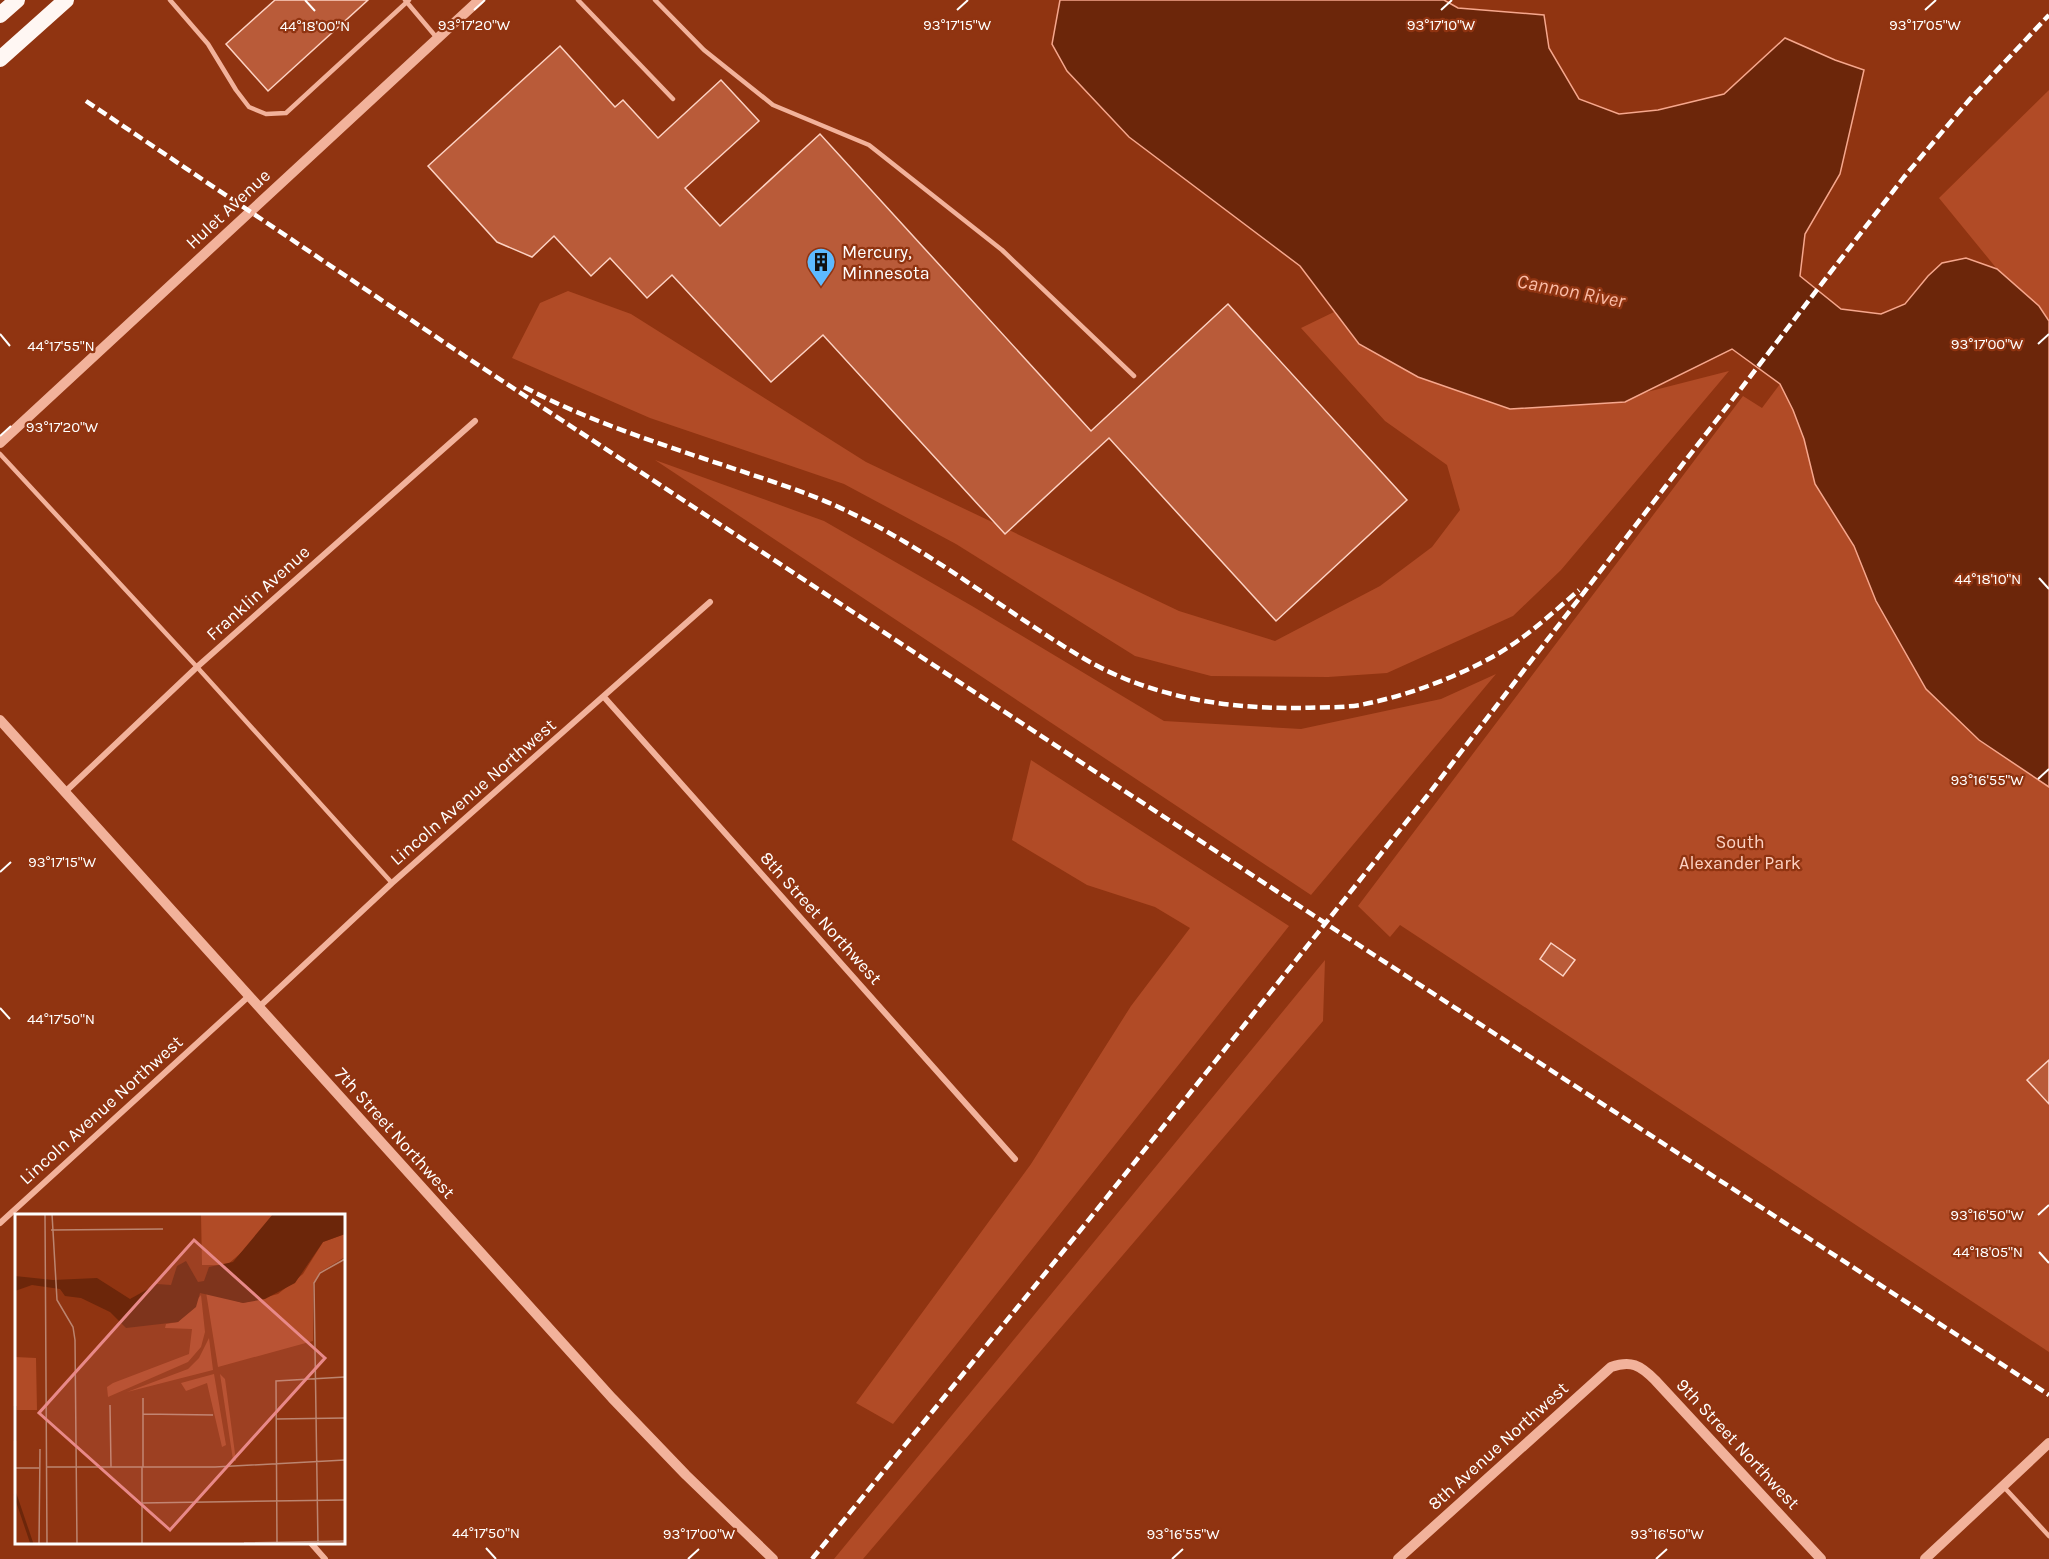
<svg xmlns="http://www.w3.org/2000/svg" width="2049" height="1559" viewBox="0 0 2049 1559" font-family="Karla,sans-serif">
<rect width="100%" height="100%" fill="#903411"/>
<path fill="#b14b26" d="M2049 90V321L2039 306 1997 269 1939 198Z
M568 291 631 314 866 462 1179 611 1275 641 1380 586 1432 547 1460 510 1447 465 1385 421 1301 328 1334 312 1418 377 1510 409 1643 393 1729 371 1561 570 1513 616 1387 673 1328 677 1211 676 1135 656 956 544 844 484 650 418 512 358 540 303Z
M1780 384 1793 410 1804 439 1815 484 1854 546 1876 601 1926 689 1979 740 2049 787V1352L1400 925 1390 937 1358 906 1743 396 1762 408Z
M655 460 824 521 972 606 1164 721 1301 729 1441 699 1496 674 1311 895Z
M1031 760 1289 926 893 1424 856 1403 1031 1164 1131 1006 1190 928 1155 907 1087 885 1012 840Z
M1325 960 1323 1021 863 1559H834Z"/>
<path fill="#6c260a" stroke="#f6a78d" stroke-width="1.5" d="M1060 0H1444L1458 8 1544 15 1549 48 1579 99 1619 114 1658 110 1724 94 1785 38 1835 60 1864 70 1840 174 1805 234 1800 276 1841 309 1881 314 1905 304 1928 276 1942 263 1966 258 1997 269 2039 306 2049 321V787L1979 740 1926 689 1876 601 1854 546 1815 484 1804 439 1793 410 1780 384 1732 349 1625 402 1510 409 1418 377 1359 344 1300 266 1129 137 1067 71 1052 44Z"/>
<path fill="#b95b39" stroke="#fdd2c3" stroke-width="1.5" d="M275 0H368L268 91 226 44Z
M560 46 615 107 623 100 658 138 721 80 759 121 685 188 720 226 820 134 1091 431 1228 304 1407 500 1276 621 1109 438 1005 534 823 335 771 382 672 275 647 298 610 258 591 276 554 236 532 257 497 242 428 166Z
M1551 943 1575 960 1563 976 1540 959Z
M2049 1060V1104L2027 1080Z"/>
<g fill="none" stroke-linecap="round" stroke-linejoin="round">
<path stroke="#f2b29b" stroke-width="4.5" d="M170 0 208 44 236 90 249 107 266 114 286 113 409 0
M405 0 437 38
M578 0 673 99
M655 0 704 50 773 105 869 145 1002 250 1134 376
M0 454 197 667 392 883
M2003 1486 2049 1536"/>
<path stroke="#f2b29b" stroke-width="6" d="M604 697 1015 1159
M65 792 197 667 475 421
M259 1007 392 883 710 602
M0 1223 249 996
M310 1542 325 1559"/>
<path stroke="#f2b29b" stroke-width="10" d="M0 443 479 0
M0 720 612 1398 686 1475 773 1559
M1398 1559 1611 1367C1631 1360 1640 1365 1655 1380L1821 1559
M1925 1559 2049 1443"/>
<path stroke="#fff7f3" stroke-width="16" d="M0 15 17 0
M0 59 66 0"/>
<path stroke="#fff" stroke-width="4.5" stroke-dasharray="10 4.5" stroke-linecap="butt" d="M86 101 466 357 1325 923 2049 1395
M524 387C596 425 676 449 753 475 786 486 819 497 851 513 933 552 1004 611 1083 658 1149 697 1226 709 1302 708 1321 707 1341 708 1360 705 1401 697 1444 682 1481 663 1518 645 1548 617 1579 590
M812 1559 1083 1227 1427 796 1904 177 1970 99 2049 15"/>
</g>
<path fill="none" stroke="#fff" stroke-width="2" d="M305 0 315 11M474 10 485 0M957 10 968 0M1441 10 1452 0M1925 10 1936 0M0 334 10 346M2038 344 2049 334M0 436 11 426M2039 578 2049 589M2038 779 2049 769M0 872 11 862M0 1008 10 1019M2038 1215 2049 1205M2039 1252 2049 1263M486 1548 496 1559M688 1559 699 1549M1172 1559 1183 1549M1656 1559 1667 1549"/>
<defs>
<g id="building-pin" transform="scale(1.5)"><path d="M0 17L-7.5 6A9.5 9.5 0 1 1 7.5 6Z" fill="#5dbaff" stroke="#903411"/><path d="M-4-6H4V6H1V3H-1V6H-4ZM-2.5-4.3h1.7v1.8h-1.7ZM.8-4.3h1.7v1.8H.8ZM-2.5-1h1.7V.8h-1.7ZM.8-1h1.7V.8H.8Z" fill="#111"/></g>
</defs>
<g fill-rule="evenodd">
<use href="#building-pin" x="821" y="262"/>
</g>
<g text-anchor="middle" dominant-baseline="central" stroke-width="4.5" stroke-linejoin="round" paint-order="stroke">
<g font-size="18" fill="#fff" stroke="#903411">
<text transform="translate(228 209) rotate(-43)">Hulet Avenue</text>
<text transform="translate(258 593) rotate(-42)">Franklin Avenue</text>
<text transform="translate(473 792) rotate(-41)">Lincoln Avenue Northwest</text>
<text transform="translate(821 918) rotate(48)">8th Street Northwest</text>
<text transform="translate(101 1110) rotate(-42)">Lincoln Avenue Northwest</text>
<text transform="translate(395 1133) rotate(48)">7th Street Northwest</text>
<text transform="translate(1738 1444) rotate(47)">9th Street Northwest</text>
<text transform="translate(1498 1446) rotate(-42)">8th Avenue Northwest</text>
</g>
<g font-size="18" fill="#fff" stroke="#903411" text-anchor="start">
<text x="842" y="252">Mercury,<tspan x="842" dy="21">Minnesota</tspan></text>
</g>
<g font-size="18" fill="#fdd2c3" stroke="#903411">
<text x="1740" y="842">South<tspan x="1740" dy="21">Alexander Park</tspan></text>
</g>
<g font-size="20" font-style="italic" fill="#fabca7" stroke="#903411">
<text transform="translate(1571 291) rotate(11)">Cannon River</text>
</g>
</g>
<g transform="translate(15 1214)">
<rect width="330" height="330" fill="#903411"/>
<path d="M186 0H258L235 31 212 51H187ZM330 20V43L305 58 298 71V127L203 153 191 78 228 89 263 80 288 60 308 28ZM186 81 190 118 186 133 173 148 93 183 92 173 98 169 174 140 177 115 150 114 151 110 163 108ZM194 124 198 156 112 178 173 155 184 144ZM0 143 21 144 22 196H0ZM199 160 211 231 207 233 192 169 171 177 166 169ZM205 160 210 165 221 247 218 246Z" fill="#b14b26"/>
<path d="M258 0H330V20L308 28 280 69 250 85 228 89 185 79 181 93 163 108 111 114 95 98 66 84 50 82 45 75 17 71 0 77V62L38 66 82 64 115 85 142 70 156 71 162 52 171 47 183 68 189 67 194 53 218 48Z" fill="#6c260a"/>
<path fill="none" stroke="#6c260a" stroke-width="3" d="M0 192V227M0 280 17 330"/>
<path fill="none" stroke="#bc8570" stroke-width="1.5" d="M30 0 32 330M37 0 42 86 58 113 60 126 62 330M36 16 148 15M128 184V253M95 191 96 253M128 200 198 201M261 205 330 204M31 253H200L330 246M127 253V330M0 254H24M127 289 330 286M229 329 330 327M24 330 25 235M262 330 261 167 330 163M303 330 299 69 305 59 330 45"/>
<path fill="#e88989" fill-opacity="0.15" stroke="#e88989" stroke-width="3" d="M179 26 310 144 155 316 24 199Z"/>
<rect width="330" height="330" fill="none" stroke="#fff" stroke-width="3"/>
</g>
<g font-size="15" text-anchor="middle" fill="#fff" stroke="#903411" stroke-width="4.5" stroke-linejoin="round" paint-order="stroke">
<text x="474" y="30">93°17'20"W</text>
<text x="957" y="30">93°17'15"W</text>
<text x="1441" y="30">93°17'10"W</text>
<text x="1925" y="30">93°17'05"W</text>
<text x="315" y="31">44°18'00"N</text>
<text x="1987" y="349">93°17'00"W</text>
<text x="61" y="351">44°17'55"N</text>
<text x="62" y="432">93°17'20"W</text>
<text x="1988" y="584">44°18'10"N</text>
<text x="1987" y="785">93°16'55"W</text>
<text x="62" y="867">93°17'15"W</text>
<text x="61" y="1024">44°17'50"N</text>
<text x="1987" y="1220">93°16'50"W</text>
<text x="1988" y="1257">44°18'05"N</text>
<text x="486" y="1538">44°17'50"N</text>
<text x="699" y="1539">93°17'00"W</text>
<text x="1183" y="1539">93°16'55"W</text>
<text x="1667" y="1539">93°16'50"W</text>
</g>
</svg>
